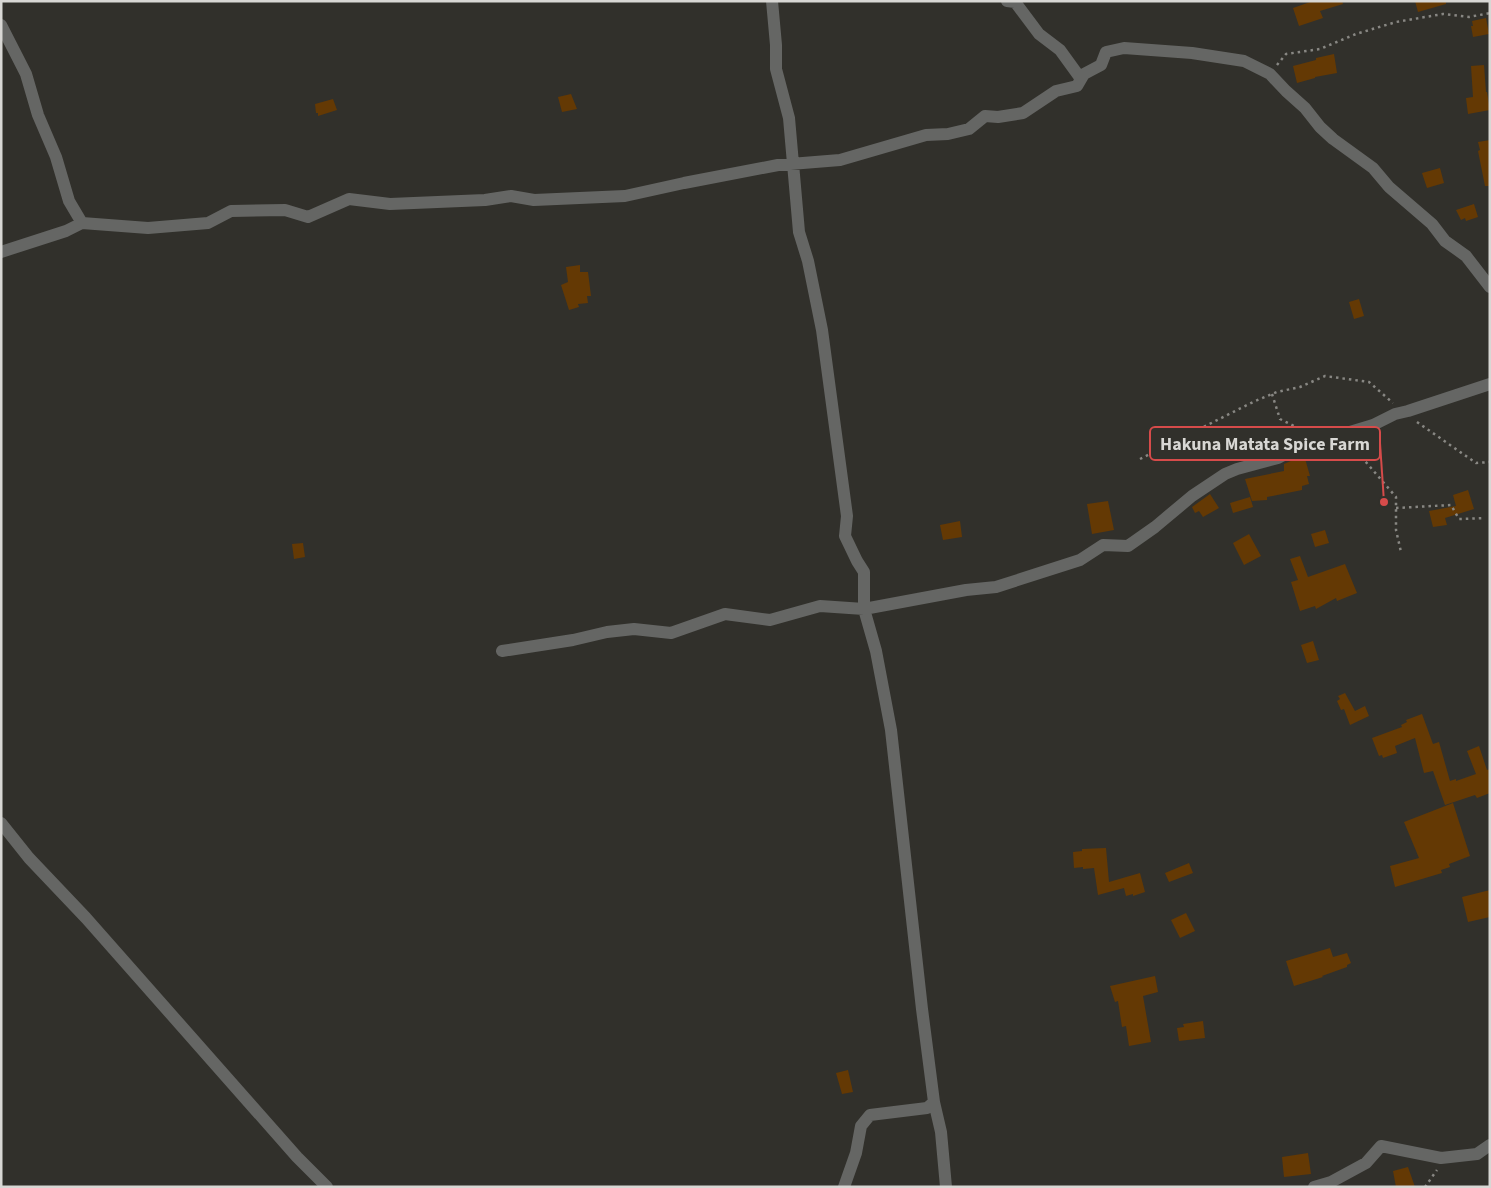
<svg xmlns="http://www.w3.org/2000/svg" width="1491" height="1188" viewBox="0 0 1491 1188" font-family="'Source Sans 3',sans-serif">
<rect width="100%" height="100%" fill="#31302b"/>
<path fill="#643904" d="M1313 1H1342L1343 4 1320 11 1323 18 1299 26 1293 8Z
M1415 1H1446V4L1418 12Z
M1486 18 1489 34 1473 37 1471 26H1473L1472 21Z
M1334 54 1337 73 1315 77V78L1297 83 1293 66 1316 60V58Z
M1484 65 1486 92H1487L1490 110 1468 114 1466 98 1473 97 1471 66Z
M571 94 577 109 562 112 558 97Z
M333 99 337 110 318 116V113H316L315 104Z
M1490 140V186H1485L1478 151 1480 150 1478 142Z
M1440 168 1444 183 1427 188 1422 173Z
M1474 204 1478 217 1466 221 1465 218 1461 220 1456 210Z
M580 265V272H588L591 296H587L588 303 578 304 579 307 569 310 561 285 568 282 566 267Z
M1359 299 1364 316 1354 319 1349 302Z
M1304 455 1310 476H1307L1309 484 1302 486V490L1267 497V500L1252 501 1245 479 1284 471V464Z
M1468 490 1474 509 1445 518 1447 525 1433 527 1429 511 1456 506 1453 495Z
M1210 494 1219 508 1203 517 1199 511 1195 513 1192 507Z
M1250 497 1253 507 1233 513 1230 503Z
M1108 501 1114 530 1092 534 1087 504Z
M960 521 962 537 943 540 940 525Z
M1325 530 1329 543 1315 547 1311 534Z
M1249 534 1261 556 1244 565 1233 543Z
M303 543 305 557 294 559 292 544Z
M1300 556 1308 577 1345 564 1357 593 1337 601 1336 598 1316 609 1315 606 1300 611 1291 582 1298 580 1290 559Z
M1313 641 1319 660 1307 663 1301 645Z
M1345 693 1355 711 1365 706 1369 716 1350 725 1344 709 1341 710 1337 701 1340 699 1338 696Z
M1422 714 1433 744 1439 742 1450 781 1456 779V781L1476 774 1467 751 1479 746 1487 770 1490 769V793L1477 798 1475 795 1445 805 1433 771 1424 773 1415 738 1395 746 1397 753 1383 758 1382 755 1379 756 1372 738 1402 727 1401 725 1407 722 1406 720Z
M1453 803 1470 856 1449 864 1450 867 1441 870 1442 873 1395 887 1390 866 1419 858 1404 822Z
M1106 848 1109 882 1140 873 1145 892 1133 896V894L1126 896 1124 888 1098 895 1094 868 1083 869V867L1074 868 1073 852 1082 851V849Z
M1189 863 1193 873 1169 882 1165 873Z
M1490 890V917L1468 922 1462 897Z
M1186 913 1195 931 1180 938 1171 920Z
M1330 948 1333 957 1347 953 1351 963 1347 965V967L1322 976 1323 977 1294 986 1286 961Z
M1155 976 1158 992 1143 996 1151 1042 1129 1046 1126 1026 1122 1027 1118 1001 1115 1002 1110 986Z
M1203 1021 1205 1038 1179 1041 1177 1028 1184 1027 1183 1024Z
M848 1070 853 1092 842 1094 836 1073Z
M1308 1153 1311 1174 1284 1177 1282 1157Z
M1408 1167 1415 1187H1396L1393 1171Z"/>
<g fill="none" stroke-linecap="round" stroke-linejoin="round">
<path stroke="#888783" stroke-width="2.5" stroke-dasharray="2.5 4" stroke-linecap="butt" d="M1277 65 1286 54 1320 49 1356 34 1396 22 1443 14 1469 17 1490 13
M1272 394 1280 419 1298 428 1313 429
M1417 422 1476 463 1490 462
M1346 445 1365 461 1396 497V530L1401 552
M1140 459 1255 401 1277 392 1300 387 1325 376 1369 382 1393 403
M1396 508 1451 505 1459 519 1485 518
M1425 1187 1437 1170"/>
<path stroke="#656664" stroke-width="12" d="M772 1 776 45V69L789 118 799 232 808 261 822 330 847 516 845 536 857 561 864 572V609L876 651 891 730 922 1009 934 1102 941 1132 946 1187
M1007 1 1015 2 1039 34 1060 50 1081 79
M1 25 26 74 38 115 56 157 69 201 82 223
M1 252 66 231 82 223 148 228 208 223 231 211 285 210 308 217 349 199 390 204 485 200 511 196 534 200 625 196 684 183 778 165 840 160 926 135 948 134 969 129 985 116 998 117 1023 113 1056 91 1077 86 1084 74 1101 65 1106 52 1124 48 1192 53 1244 61 1270 74 1286 91 1305 108 1320 127 1333 139 1373 168 1389 187 1432 224 1445 241 1466 256 1490 287
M502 651 573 640 607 632 634 629 671 633 725 614 770 620 820 606 864 609 966 590 996 587 1080 560 1103 545 1128 546 1155 527 1192 496 1225 474 1237 469 1278 458 1297 448 1373 425 1395 414 1408 411 1490 384
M1 823 29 858 86 918 297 1157 327 1187
M844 1187 856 1153 861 1126 870 1115 927 1108 934 1102
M1314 1187 1331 1182 1366 1163 1381 1146 1441 1158 1477 1154 1490 1145"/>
</g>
<path fill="none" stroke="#d64b4a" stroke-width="2" d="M1384 502L1380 443"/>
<circle fill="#d64b4a" stroke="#31302b" stroke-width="2" cx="1384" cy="502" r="5"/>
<rect fill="#31302b" stroke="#d64b4a" stroke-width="2" x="1150" y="427" width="230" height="33" rx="5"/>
<g font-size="18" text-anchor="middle" font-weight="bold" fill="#d8d7d4">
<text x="1265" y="450">Hakuna Matata Spice Farm</text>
</g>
<rect width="1491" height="1188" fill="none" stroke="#d8d7d4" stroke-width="5"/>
</svg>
